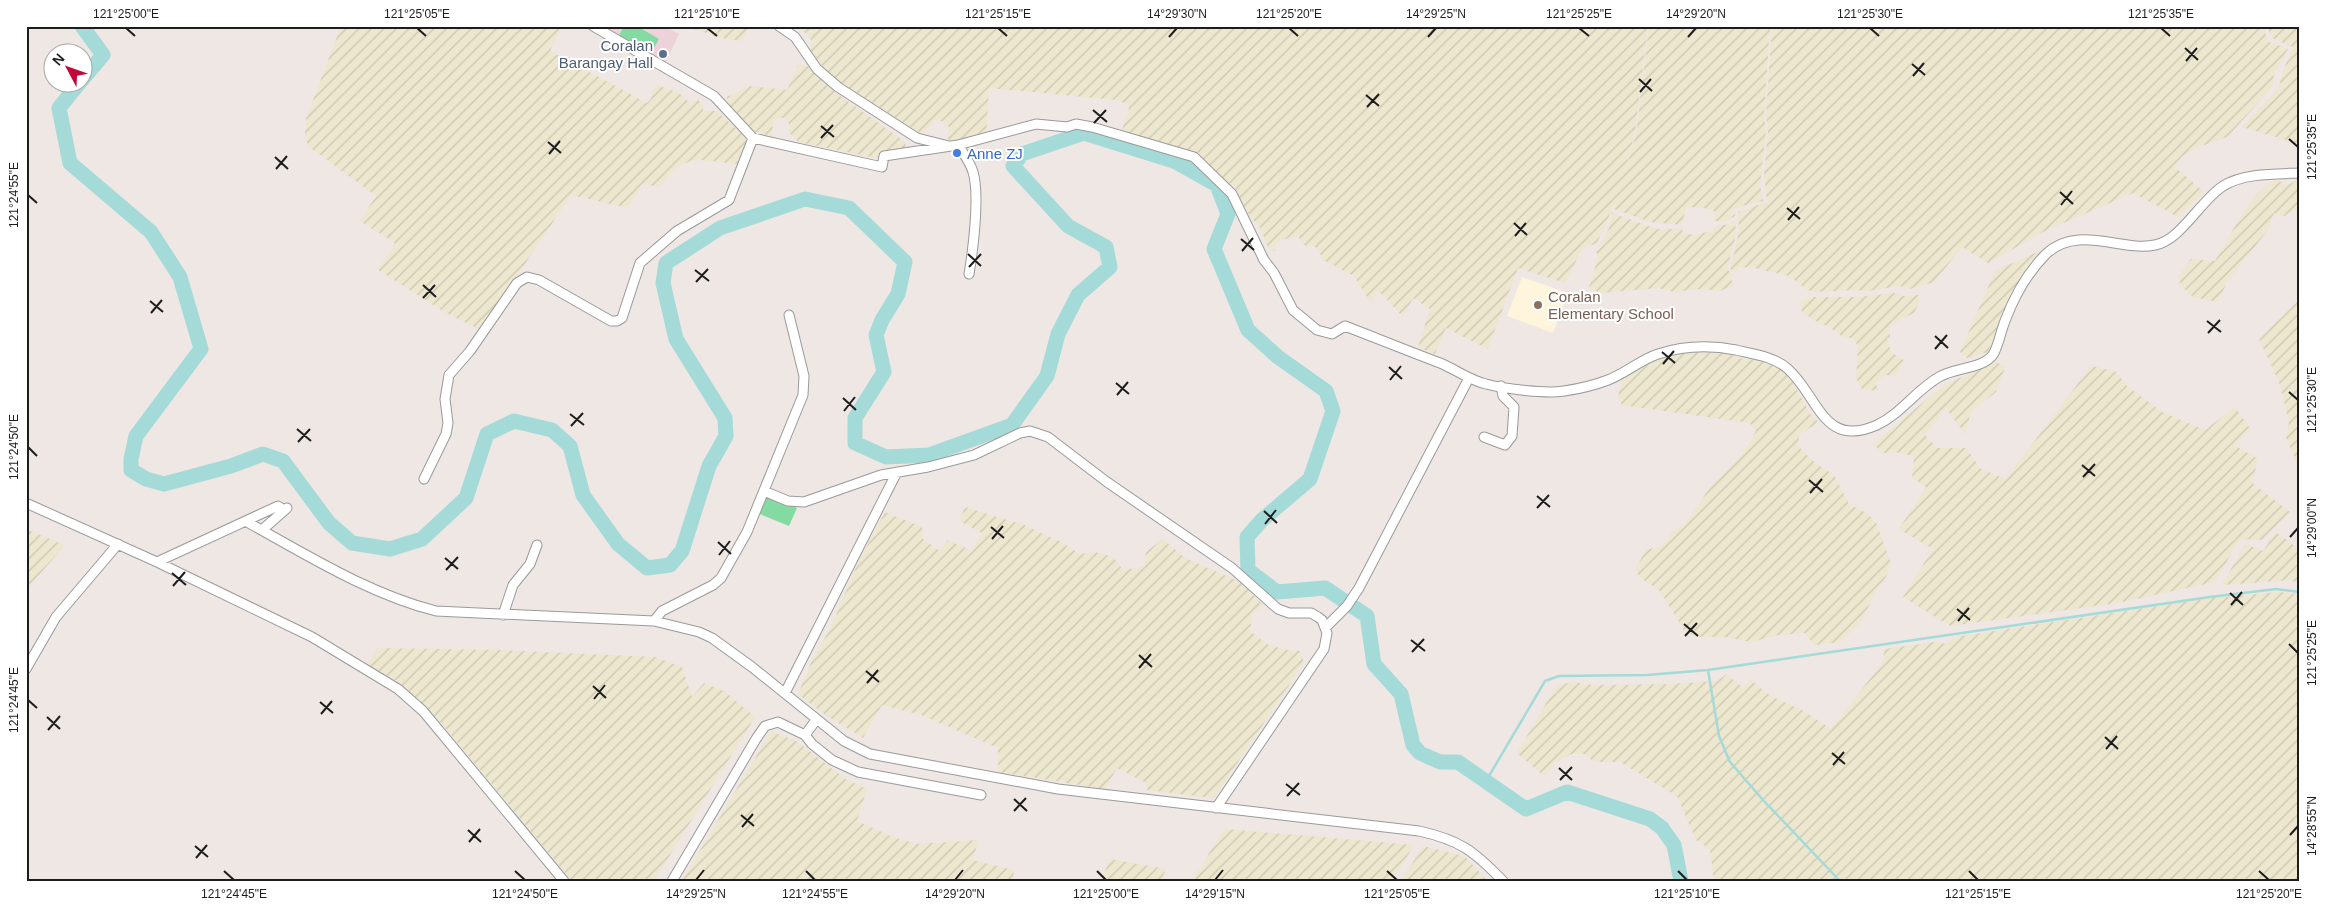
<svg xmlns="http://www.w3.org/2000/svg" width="2326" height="907" viewBox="0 0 2326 907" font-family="Helvetica,sans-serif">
<defs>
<pattern id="farmland-furrows" width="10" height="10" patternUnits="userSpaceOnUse" patternTransform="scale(1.25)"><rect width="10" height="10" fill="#ece7ce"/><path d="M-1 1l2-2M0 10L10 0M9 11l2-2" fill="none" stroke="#cac6b0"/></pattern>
</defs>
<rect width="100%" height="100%" fill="#eee7e3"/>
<path fill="#eed2d9" d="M606 26H664L679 34 664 66 604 31Z"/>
<path fill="#fef5dc" d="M1522 277 1568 293 1553 333 1507 316Z"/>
<path fill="url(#farmland-furrows)" d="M341 26H561L550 51 647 103 651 99 653 89 658 85 679 93 689 102 698 100 703 105V111H717L747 139 737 164 703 160 690 161 674 169 660 187 642 184 628 208 571 195 481 330 446 313 378 270 395 243 360 221 376 196 308 146 305 134 306 119Z
M685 26H746L748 31 741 41 722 38Z
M786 26H1648L1635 132 1619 194 1597 243 1582 249 1565 283 1518 268 1488 349 1446 328 1435 354 1418 347 1430 309 1413 298 1403 317 1378 290 1371 303 1354 276 1323 260 1318 249 1313 245 1306 247 1298 236 1282 240 1277 243 1274 251 1268 248 1261 229 1249 215 1234 186 1223 179 1194 153 1121 132 1129 112 1128 104 1116 100 989 88 986 136 951 144 947 137 950 128 942 121 935 120 922 134 830 76 810 50 811 40 807 34 798 28 788 29Z
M1649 26H1770L1764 115 1766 131 1760 185 1763 201 1734 208 1735 216 1725 221H1714L1715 212 1712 209 1691 207 1686 208 1682 225 1650 222 1614 209 1636 134Z
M1772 26H2262L2269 42 2288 49 2274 75 2272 88 2227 137 2196 148 2183 156 2174 166 2204 192 2178 217 2133 193 2045 231 1988 263 1962 247 1934 282 1921 286 1910 289 1900 286 1868 291 1853 290 1814 292 1806 289 1789 276 1754 268 1740 267 1735 273 1730 269 1739 232 1738 212 1767 202 1764 174 1768 132 1766 114Z
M2267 26H2300V144L2242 127 2279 88 2281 76 2293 47 2272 38Z
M798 65 812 67 821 79 836 93 894 134 905 142 906 147 902 152 881 159 798 142 789 132 790 125 785 118H779L773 122 772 136 755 132 727 103V97L749 86 787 90Z
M2274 179 2287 185 2300 179V211H2293L2284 216 2274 213 2268 230 2227 282 2218 302 2193 297 2182 287 2178 277 2191 259 2215 261 2241 216 2257 194Z
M1612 213 1657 229H1682L1683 233 1694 235 1712 231 1717 225H1725L1736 221 1735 239 1727 269 1733 275 1731 279 1734 285 1720 291 1697 289 1674 292 1658 288 1600 293 1594 290 1589 287 1598 257 1596 252 1609 228Z
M2042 250 2033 260 2011 294 1988 352 1967 358 1960 352 1995 271Z
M1895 293 1902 296 1919 295V304L1914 313 1890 325V338H1887L1891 352 1905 361 1895 376 1885 375 1876 383 1878 391 1862 389 1856 378 1858 345 1851 338 1843 337 1829 327 1819 323 1802 312 1800 302 1809 297H1857Z
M2300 299V476L2294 455 2286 438 2289 422 2279 382 2259 339Z
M1697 352 1724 353 1743 359 1759 360 1772 364 1786 374 1793 383 1812 417 1819 422 1800 434 1797 445 1815 463 1834 475 1849 504 1868 514 1876 523 1891 563 1886 577 1878 588 1860 623 1840 642 1814 645 1805 633 1777 635 1752 642 1724 637H1696L1684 630 1660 591 1639 577 1636 568 1646 549 1657 548 1667 540 1673 530 1685 524 1711 486 1742 455 1756 431 1750 423 1622 405 1618 397 1622 380 1631 373 1659 359 1676 354Z
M1996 362 2005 367 1996 392 1971 412 1965 434 1946 408 1925 435 1937 448H1966L1981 469 2006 479 2091 366 2115 371 2127 386 2162 412 2205 430 2235 407 2251 430 2234 445 2258 459 2252 483 2290 512 2262 540 2240 539 2215 582 2117 603 1950 626 1903 597 1933 549 1899 529 1926 487 1912 478 1914 456 1895 452 1883 453 1873 444 1944 385Z
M965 507 1024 525 1061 542 1080 554 1095 552 1113 557 1123 570 1144 567 1146 552 1163 539 1185 558 1242 583 1263 605 1252 614 1250 631 1267 644 1286 650 1300 651 1304 663 1214 798 1147 790 1146 783 1117 768 1102 794 1099 788 998 772V748L921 715 882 705 863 738 827 716 798 694 813 658 830 629 857 565 885 512 922 527 923 539 940 551 948 540 972 551 982 533 959 521Z
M26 529 65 545 26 590Z
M2276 532 2300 550V584L2290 580 2222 585 2245 544 2263 551Z
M2278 592 2300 594V881H1714L1710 849 1696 840 1677 796 1620 762H1594L1584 754H1571L1555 763 1544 776 1517 753 1555 688 1570 682 1594 685 1671 684 1717 681 1727 674 1743 688 1749 679 1771 696 1804 711 1831 729 1883 662 1884 649 1935 642 1946 644 1955 637 2212 598Z
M378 648 497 650 655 657 682 667 692 697 704 683 724 691 755 717 654 881H572L438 719 397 681 366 664Z
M771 731 796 741 847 780 867 789 857 821 893 837 916 844 979 840 972 860 1014 870 1013 881H682Z
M1224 829 1273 833 1414 845 1392 881H1192Z
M1423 846 1464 856 1488 881H1401Z
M1110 859 1166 869 1161 881H1101Z"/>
<path fill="#83dba2" d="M624 26H637L659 39 649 57 617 39Z
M765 494 797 508 789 526 757 513Z"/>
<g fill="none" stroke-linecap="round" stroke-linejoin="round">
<path stroke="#a4dad8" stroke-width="2.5" d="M1708 670 1719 736 1730 762 1763 800 1840 881
M1486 781 1545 681 1559 676 1647 675 1708 670 2210 597 2276 589 2300 592"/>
<path stroke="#a4dad8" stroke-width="15" d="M82 26 103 55 82 80
M80 82 59 108 70 163 151 232 180 277 201 349 136 436 131 459V470L146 479 164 484 231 466 263 454 283 461 329 523 352 543 390 549 422 539 466 498 487 434 514 421 552 430 570 446 583 495 618 544 647 568 670 565 682 551 709 466 726 436 725 418 676 339 663 283 666 263 720 228 805 199 849 208 905 262 898 294 882 320 876 335 884 372 855 418V443L886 457 929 455 1012 425 1047 376 1058 334 1078 295 1110 267 1106 247 1068 226 1013 166 1022 154 1084 133 1174 161 1217 185 1228 214 1214 249 1248 330 1278 357 1326 391 1333 411 1310 479 1262 520 1247 537 1248 570 1277 592 1325 588 1367 616 1374 664 1401 694 1413 745 1420 753 1440 762H1458L1526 809 1567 792 1650 819 1662 828 1674 845 1681 881"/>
<g stroke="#9a9a9a" stroke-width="11">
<path id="minor" d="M593 26 714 96 753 138 882 167 884 156 958 145 1036 124 1067 127 1076 124 1092 127 1194 157 1232 194 1264 260 1274 273 1293 310 1317 330 1332 334 1345 326C1376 338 1408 351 1440 363 1455 369 1469 380 1486 384 1505 389 1546 394 1564 391 1578 389 1595 385 1608 380 1626 373 1640 360 1658 354 1683 346 1710 345 1736 350 1754 354 1775 357 1788 369 1819 397 1823 449 1877 425 1901 414 1916 390 1939 377 1956 367 1985 369 1994 353 1999 343 2001 331 2005 321 2014 297 2028 272 2046 254 2078 224 2121 252 2155 245 2181 240 2200 201 2223 186 2244 173 2275 174 2300 173
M779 26 795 37 817 69 838 87 917 138 949 146
M958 145C964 154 970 162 973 172 980 195 973 250 969 274
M1484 437 1505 445 1512 436 1514 407 1503 396 1501 386
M424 479 446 434 448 423 445 399 449 375 470 351 517 283 527 277 539 280 611 321H617L622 318 640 263 677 231 729 200 753 138
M764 491 788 501 804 502 881 475 928 467 974 455 1020 433 1030 431 1048 437 1107 482 1232 568 1278 609 1289 613H1311L1318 617 1322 620 1327 633 1324 649 1216 808
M26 503 157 562 312 637 398 689 423 711 564 881
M247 522C307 555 369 594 436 611L654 621 699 632 712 638 752 667 844 741 870 754 1058 789 1419 831C1460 840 1474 851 1503 881
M262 530 287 508
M157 562 278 506 284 510
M503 615 513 585 530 564 537 545
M654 621 662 611 713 585 721 578 747 532 803 395 804 376 789 315
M1326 627 1347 606 1359 588 1469 378
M26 669 56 617 118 544
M785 693 897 472
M805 735 816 720
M672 881 756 739 765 726 778 722 805 735 812 744 832 760 858 772 981 795"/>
</g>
<use href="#minor" stroke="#fff" stroke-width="9"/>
</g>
<path fill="none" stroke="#1d1d1d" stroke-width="2" d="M126 28 135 36M417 28 426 36M707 28 717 36M998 28 1007 36M1289 28 1298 36M1579 28 1589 36M1870 28 1879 36M2161 28 2170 36M1169 37 1177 28M1428 37 1436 28M1688 37 1696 28M2185 48 2198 60M2186 61 2197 48M1912 64 1925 75M1913 76 1924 63M1639 79 1652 91M1640 92 1651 79M1366 95 1379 106M1367 107 1379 94M1093 110 1107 122M1094 123 1106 110M821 126 834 137M821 138 833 125M2289 139 2298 147M548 142 561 153M549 154 560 141M275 157 288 169M276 169 287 156M2060 192 2073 204M28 195 37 203M2061 205 2072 191M1787 208 1800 219M1788 220 1799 207M1514 223 1527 235M1515 236 1526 223M1241 239 1254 250M1242 251 1253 238M968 254 981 266M969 267 981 254M695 270 709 281M696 282 708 269M423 285 436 297M423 298 435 285M150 301 163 312M151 313 162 300M2207 321 2221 332M2208 333 2220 320M1935 336 1948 348M1935 349 1947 335M1662 352 1675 363M1663 364 1674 351M1389 367 1402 379M1390 380 1401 366M1116 383 1129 394M2289 392 2298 400M1117 395 1128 382M843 398 856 410M844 411 855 397M570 414 584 425M571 426 583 413M297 429 311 441M298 442 310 429M28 447 37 456M2082 465 2095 476M2083 477 2095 464M1809 480 1823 492M1810 493 1822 479M1537 496 1550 507M1537 508 1549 495M1264 511 1277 523M1265 524 1276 510M991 527 1004 538M2290 537 2298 528M992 539 1003 526M718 542 731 554M719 555 730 541M445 558 458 569M446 570 458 557M172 573 186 585M173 586 185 572M2230 593 2243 605M2231 605 2242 592M1957 609 1970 620M1958 621 1969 608M1684 624 1698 636M1685 636 1697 623M1411 640 1425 651M2289 644 2298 653M1412 652 1424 639M1139 655 1152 667M1139 668 1151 654M866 671 879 682M867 683 878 670M593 686 606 698M594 699 605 685M28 700 37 708M320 702 333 713M321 714 332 701M47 717 60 729M48 730 60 716M2105 737 2118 749M2106 749 2117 736M1832 753 1845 764M1833 765 1844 752M1559 768 1572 780M1560 780 1572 767M1286 784 1300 795M1287 796 1299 783M1014 799 1027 811M1014 811 1026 798M741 815 754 826M742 827 753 814M468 830 481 842M2290 835 2298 826M469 842 480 829M195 846 208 857M196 858 207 845M224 871 234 880M515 871 525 880M806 871 815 880M1097 871 1106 880M1387 871 1397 880M1678 871 1687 880M1969 871 1978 880M2259 871 2269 880M696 880 704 870M955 880 963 870M1215 880 1223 870"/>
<circle fill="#5c6f8a" stroke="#fff" stroke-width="2" cx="663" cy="54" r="5"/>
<circle fill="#3f7fe0" stroke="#fff" stroke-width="2" cx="957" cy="153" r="5"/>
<circle fill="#8d6e63" stroke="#fff" stroke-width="2" cx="1538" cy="305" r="5"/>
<g text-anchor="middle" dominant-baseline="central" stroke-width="4" stroke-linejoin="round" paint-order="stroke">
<g font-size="15" fill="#4e5e75" stroke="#fff" text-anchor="end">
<text x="653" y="45">Coralan<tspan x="653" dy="17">Barangay Hall</tspan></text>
</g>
<g font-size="15" fill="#366cbe" stroke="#fff" text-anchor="start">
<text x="967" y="153">Anne ZJ</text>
</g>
<g font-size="15" fill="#785e54" stroke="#fff" text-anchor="start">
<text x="1548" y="296">Coralan<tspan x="1548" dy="17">Elementary School</tspan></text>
</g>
</g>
<rect width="2326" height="907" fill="none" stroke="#ffffff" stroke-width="55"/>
<g transform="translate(68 68) rotate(311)"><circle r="24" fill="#ffffff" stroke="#a5a5a5"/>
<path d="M0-4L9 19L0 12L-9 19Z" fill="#c40638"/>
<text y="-8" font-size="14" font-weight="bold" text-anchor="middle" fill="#1d1d1d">N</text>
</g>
<rect x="28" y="28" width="2270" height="852" fill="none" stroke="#1d1d1d" stroke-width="2"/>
<g font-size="12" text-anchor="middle" fill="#1d1d1d">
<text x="126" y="18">121°25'00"E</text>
<text x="417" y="18">121°25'05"E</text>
<text x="707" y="18">121°25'10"E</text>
<text x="998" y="18">121°25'15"E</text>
<text x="1177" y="18">14°29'30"N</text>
<text x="1289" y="18">121°25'20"E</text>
<text x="1436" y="18">14°29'25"N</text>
<text x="1579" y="18">121°25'25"E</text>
<text x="1696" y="18">14°29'20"N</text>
<text x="1870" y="18">121°25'30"E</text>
<text x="2161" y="18">121°25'35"E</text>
<text transform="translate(2312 147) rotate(-90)" y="4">121°25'35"E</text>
<text transform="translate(14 195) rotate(-90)" y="4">121°24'55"E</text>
<text transform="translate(2312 400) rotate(-90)" y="4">121°25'30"E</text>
<text transform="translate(14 447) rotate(-90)" y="4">121°24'50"E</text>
<text transform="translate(2312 528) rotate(-90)" y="4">14°29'00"N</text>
<text transform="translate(2312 653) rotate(-90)" y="4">121°25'25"E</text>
<text transform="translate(14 700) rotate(-90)" y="4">121°24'45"E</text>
<text transform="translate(2312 826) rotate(-90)" y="4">14°28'55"N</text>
<text x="234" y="898">121°24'45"E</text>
<text x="525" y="898">121°24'50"E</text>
<text x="696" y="898">14°29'25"N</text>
<text x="815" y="898">121°24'55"E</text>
<text x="955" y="898">14°29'20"N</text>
<text x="1106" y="898">121°25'00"E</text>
<text x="1215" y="898">14°29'15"N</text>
<text x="1397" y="898">121°25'05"E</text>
<text x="1687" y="898">121°25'10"E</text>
<text x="1978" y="898">121°25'15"E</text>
<text x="2269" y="898">121°25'20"E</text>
</g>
</svg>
